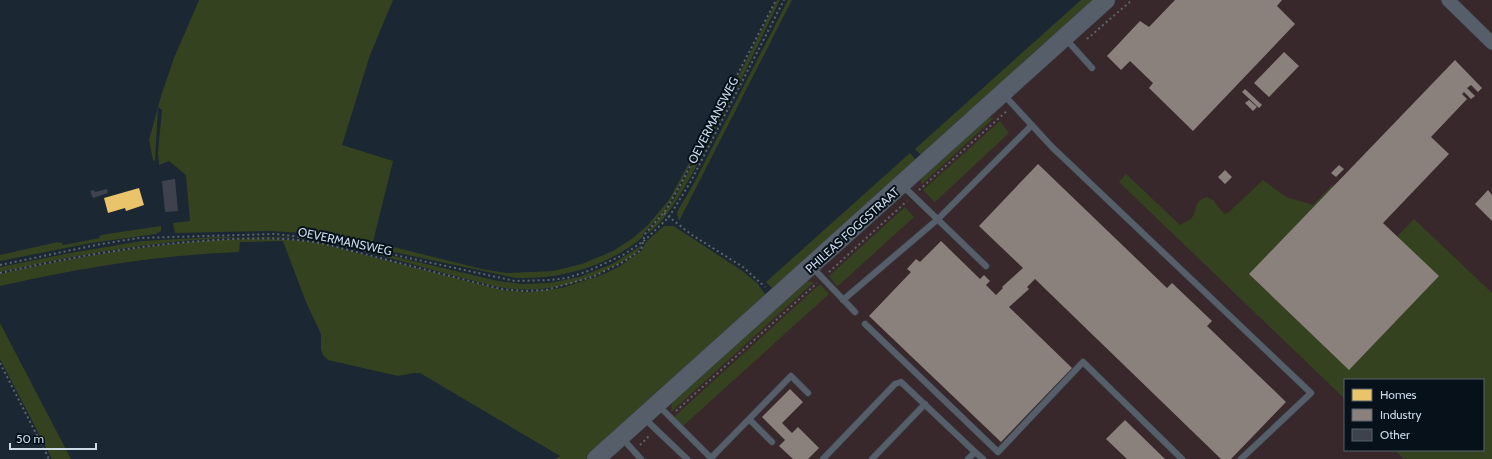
<svg xmlns="http://www.w3.org/2000/svg" width="1492" height="459" viewBox="0 0 1492 459" font-family="Cabin,sans-serif">
<rect width="100%" height="100%" fill="#1b2733"/>
<path fill="#38282b" fill-rule="evenodd" d="M1113 0H1492V459H601ZM1345 380H1483V450H1345Z"/>
<path fill="#35421f" d="M199 0H393L370 55 342 145 393 161 373 242 482 269 506 273 553 271 582 264 613 251 633 238 648 225 669 200 725 96 676 192 664 211 643 234 644 236C607 267 563 279 516 278L304 233 269 231 175 233 173 223 190 221 186 175 169 161 159 165 158 152 162 110 158 107 155 161 153 160 149 140 161 96 174 58Z
M777 0H780L737 88 731 91Z
M788 0H792L679 221 677 214 678 210 693 185Z
M1081 0H1097L926 155 920 154 915 149Z
M728 97 729 103C712 133 674 221 646 234L673 201Z
M986 118H994L921 185V177Z
M1000 121 1009 133 935 202 923 190Z
M910 153 915 159V164L777 289 772 288 766 282Z
M1126 174 1180 225 1191 219C1199 209 1192 202 1207 197L1213 200 1224 214 1228 213 1263 180 1286 197 1313 205 1332 185 1392 242 1414 219 1492 293V459H1404L1395 450H1483V380H1345V399L1119 182Z
M905 207 914 217 838 286 836 285 829 276Z
M161 226V231L156 234 91 243 0 261V255L58 242 62 243 63 245 100 238 99 236 107 234Z
M664 226H674L678 229 741 270 757 283 765 294V299L588 459H555L560 456 420 373H414L398 376 328 360 323 355 321 350V334L306 302 283 241 240 242 239 252C158 255 79 268 0 286V274C64 259 128 248 193 242 235 239 276 237 318 243L502 290 529 292 562 288 604 274 620 266 641 251 646 242Z
M217 237 304 238 363 249 498 281 521 284 549 283 579 277 612 264 642 245C638 255 620 263 610 268 581 283 547 292 514 289 495 288 477 281 459 277 403 263 334 238 277 237 183 236 91 252 0 272V267L70 253 142 241Z
M804 281 814 282 671 412 672 401Z
M820 284 829 294 683 426 674 417Z
M0 323 71 459H52L0 359Z"/>
<path fill="#e9c46a" d="M139 188 144 205 126 211 125 208 108 213 104 198Z"/>
<path fill="#8a817c" d="M1175 0H1282L1277 6 1295 24 1193 131 1149 88 1153 83 1130 61 1121 70 1107 56 1140 21 1149 27Z
M1284 52 1299 66 1269 97 1254 83Z
M1455 60 1482 88 1478 92 1471 85 1467 88 1475 96 1471 99 1464 92 1462 94 1467 99 1431 137 1449 154 1383 223 1439 276 1349 370 1249 274Z
M1245 89 1262 105 1259 108 1242 92Z
M1249 100 1257 107 1253 111 1245 103Z
M1038 164 1167 288 1172 283 1212 321 1207 326 1286 402 1231 459H1221L1035 279 1027 287 1029 289 1009 307 1072 368 1001 442 869 316 911 272 907 269 916 259 920 262 941 241 980 279 984 275 990 281 986 285 996 295 1003 288 1002 287 1023 268 979 226Z
M1339 165 1344 169 1336 177 1331 173Z
M1225 170 1232 177 1225 184 1218 177Z
M1488 190 1492 195V221L1475 204Z
M790 389 803 402 782 423 792 433 798 427 819 448 808 459H793L779 446 785 440 762 417Z
M1125 420 1165 459H1127L1106 439Z"/>
<path fill="#3d424d" d="M175 179 178 211 165 212 162 181Z
M107 189 108 193 93 198 90 191 94 190 95 192Z"/>
<g fill="none" stroke-linecap="round" stroke-linejoin="round">
<g stroke="#38414b" stroke-width="7">
<path id="lane" d="M1065 38 1092 68
M1004 95 1052 147 1311 393 1241 459
M903 186 986 266
M812 267 855 312
M843 300 938 219 1032 125
M865 324 998 452 1083 362 1182 459
M658 405 712 459
M644 418 687 459
M749 419 772 442
M622 438 641 459
M975 452 983 459
M711 458 791 376 808 393
M823 459 895 384 901 382 975 452 968 459
M872 459 925 404"/>
</g>
<g stroke="#38414b" stroke-width="14">
<path id="street" d="M1448 0 1492 43"/>
</g>
<g stroke="#38414b" stroke-width="19">
<path id="secondary" d="M596 459 1106 0"/>
</g>
<path stroke="#5c646c" stroke-width="2" stroke-dasharray="2 3" stroke-linecap="butt" d="M1087 39 1132 0
M919 190 1008 110
M664 213 692 235 743 267 765 287
M0 265 101 244 139 238 274 234 321 239 515 281 550 280 567 278 588 271 623 255 645 240 669 217 691 181 784 0
M829 272 907 201
M0 273C67 258 133 246 201 241 243 238 284 236 325 244L501 289 524 291 546 290 592 277 623 262 641 250 645 234 666 210 683 180 776 0
M0 363 49 459
M676 411 817 283
M640 445 650 435"/>
<use href="#lane" stroke="#565f69" stroke-width="6"/>
<use href="#street" stroke="#565f69" stroke-width="13"/>
<use href="#secondary" stroke="#565f69" stroke-width="18"/>
</g>
<g text-anchor="middle" dominant-baseline="central" stroke-width="4" stroke-linejoin="round" paint-order="stroke">
<g font-size="12" fill="#cddbe9" stroke="#07111a">
<text transform="translate(713 120) rotate(-63)">OEVERMANSWEG</text>
<text transform="translate(852 230) rotate(-42)">PHILEAS FOGGSTRAAT</text>
<text transform="translate(345 241) rotate(12)">OEVERMANSWEG</text>
</g>
</g>
<rect x="1344" y="379" width="140" height="72" fill="#07111a" stroke="#56626d"/>
<rect x="1352" y="389" width="20" height="12" fill="#e9c46a" stroke="#56626d"/>
<text x="1380" y="399" font-size="12" fill="#cddbe9">Homes</text>
<rect x="1352" y="409" width="20" height="12" fill="#8a817c" stroke="#56626d"/>
<text x="1380" y="419" font-size="12" fill="#cddbe9">Industry</text>
<rect x="1352" y="429" width="20" height="12" fill="#3d424d" stroke="#56626d"/>
<text x="1380" y="439" font-size="12" fill="#cddbe9">Other</text>
<path d="M10 443v6h86v-6" fill="none" stroke="#cddbe9" stroke-width="2"/>
<text x="16" y="443" font-size="12" fill="#cddbe9" stroke="#07111a" stroke-width="3" paint-order="stroke">50 m</text>
</svg>
